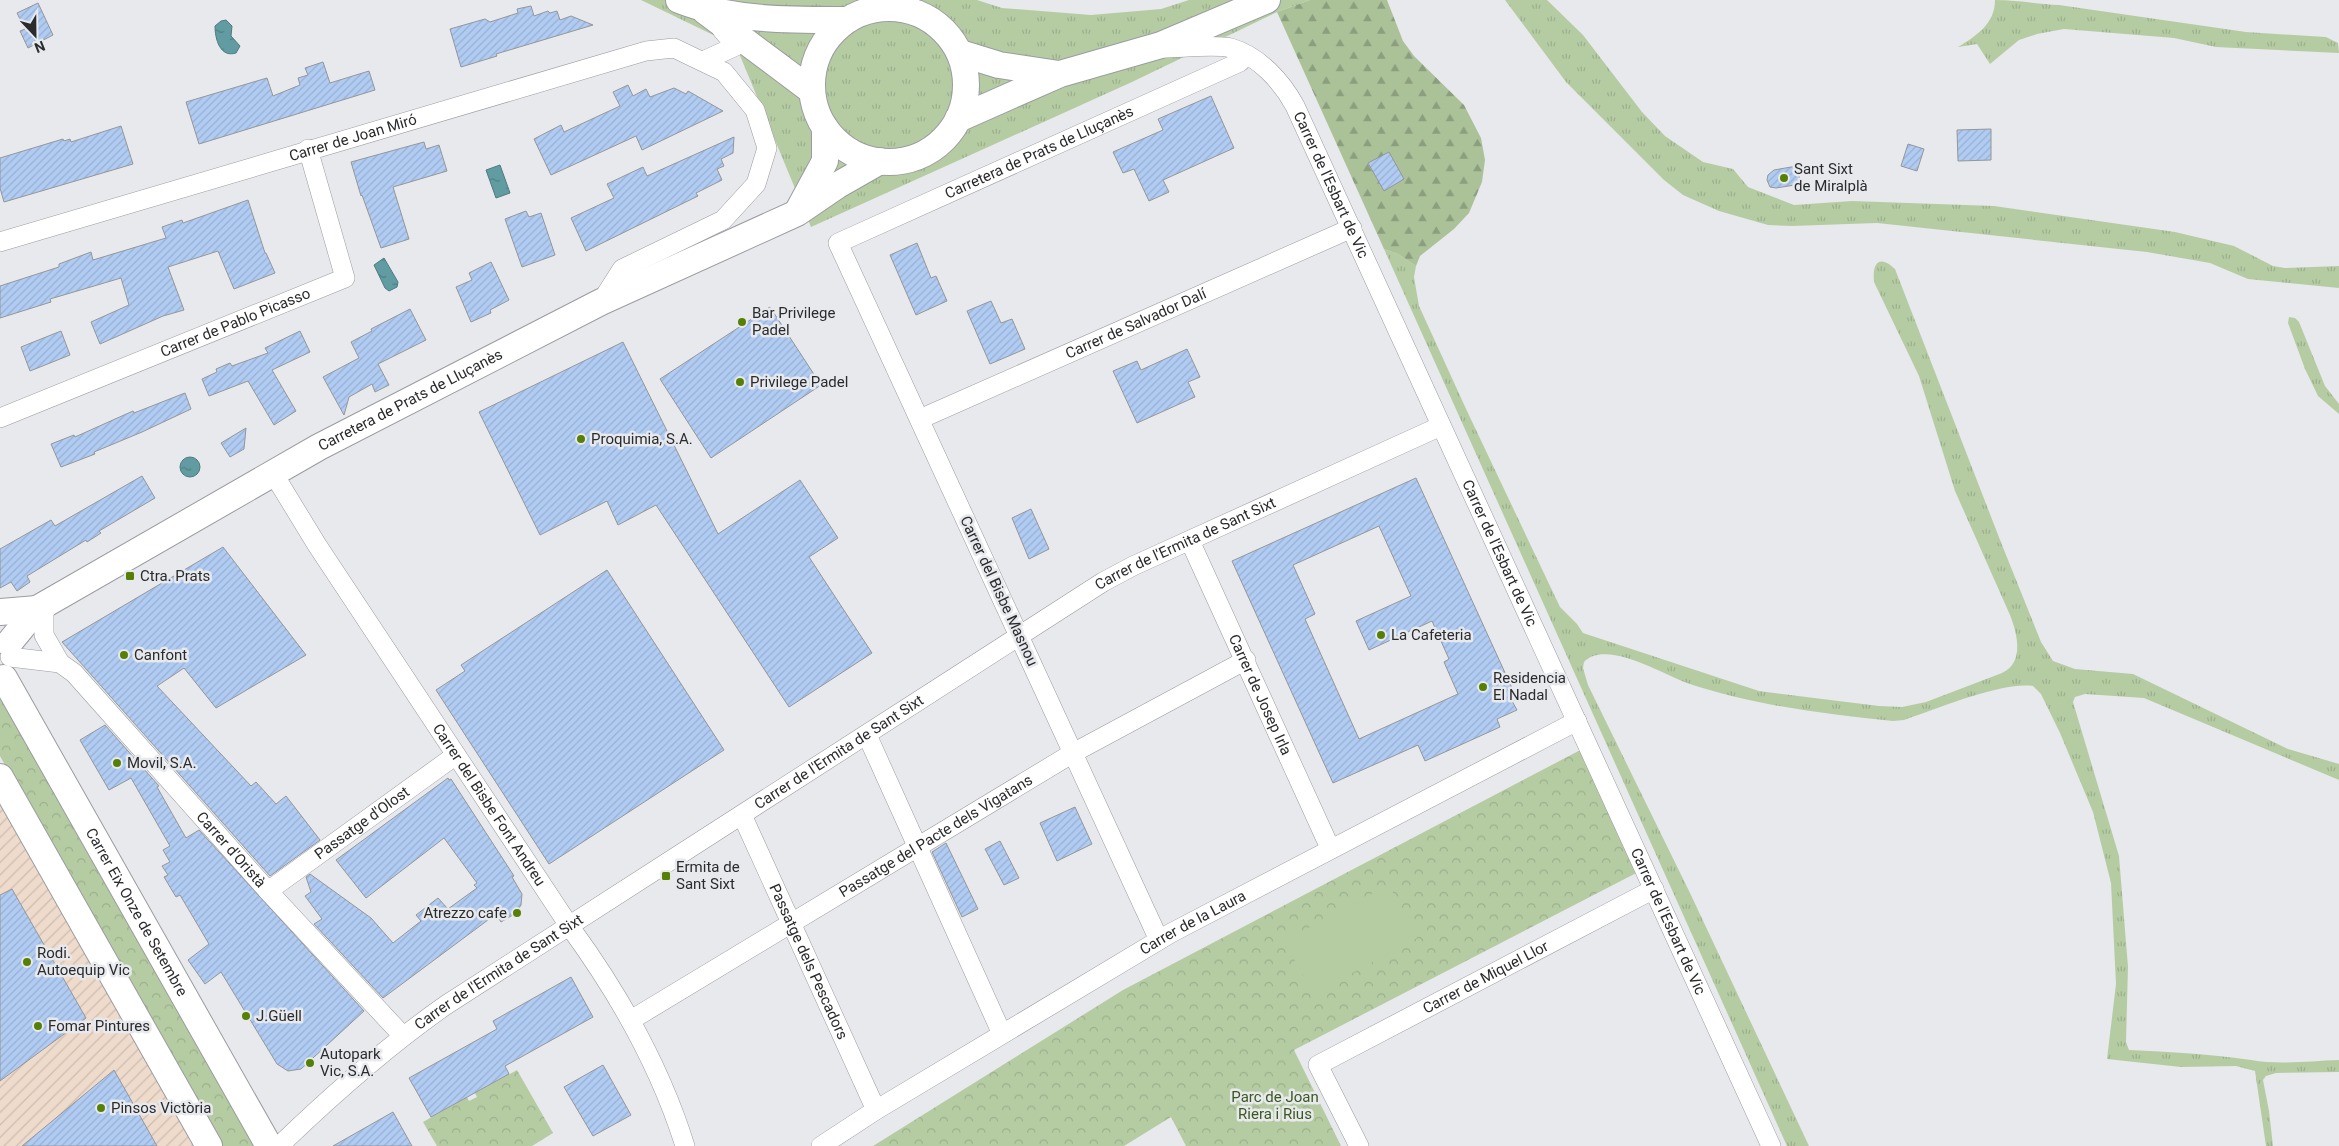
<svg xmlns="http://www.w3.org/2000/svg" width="2339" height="1146" viewBox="0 0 2339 1146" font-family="Roboto,sans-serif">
<defs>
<pattern id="industrial-furrows" width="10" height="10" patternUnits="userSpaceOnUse" patternTransform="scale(1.25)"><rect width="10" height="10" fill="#efdbcc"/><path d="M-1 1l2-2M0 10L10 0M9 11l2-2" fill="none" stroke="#cdbcb0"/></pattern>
<pattern id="grass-tufts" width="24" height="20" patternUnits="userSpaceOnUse" patternTransform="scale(1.25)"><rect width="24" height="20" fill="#b5cca3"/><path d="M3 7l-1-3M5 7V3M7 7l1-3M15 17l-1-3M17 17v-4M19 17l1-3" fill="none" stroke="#9caf8d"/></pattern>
<pattern id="forest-firs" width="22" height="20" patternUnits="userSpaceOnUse" patternTransform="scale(1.25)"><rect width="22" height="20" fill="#abc299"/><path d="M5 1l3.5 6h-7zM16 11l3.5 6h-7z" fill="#8b9e7d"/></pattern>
<pattern id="park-crowns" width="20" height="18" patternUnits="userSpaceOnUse" patternTransform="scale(1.25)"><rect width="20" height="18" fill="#b5cca3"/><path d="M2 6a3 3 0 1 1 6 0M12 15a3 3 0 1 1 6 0" fill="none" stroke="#9caf8d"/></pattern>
<pattern id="water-ripples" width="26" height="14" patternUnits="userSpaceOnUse" patternTransform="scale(1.25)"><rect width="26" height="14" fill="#609ca1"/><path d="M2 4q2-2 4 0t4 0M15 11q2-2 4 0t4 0" fill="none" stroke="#4f7f84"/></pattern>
<pattern id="building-hatch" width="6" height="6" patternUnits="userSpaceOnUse" patternTransform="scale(1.25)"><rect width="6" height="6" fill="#b1ccf3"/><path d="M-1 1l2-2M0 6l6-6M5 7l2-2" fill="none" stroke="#98afd1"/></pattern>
</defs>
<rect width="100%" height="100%" fill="#e7e9ed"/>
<path fill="url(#industrial-furrows)" d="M0 790 193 1146H0Z"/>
<path fill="url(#grass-tufts)" d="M641 0H977L1002 8 1091 15 1161 9 1189 0H1310L1277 12 1132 82 811 227 736 46Z
M1505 0H1547L1583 35 1642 112 1665 136 1703 162 1733 169 1748 187 1794 205 1852 201 1994 206 2175 232 2234 246 2273 266 2285 268 2339 266V288L2248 279 2210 263 2147 252 1877 223 1792 226 1768 225 1719 211 1683 195 1664 180 1566 82Z
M1995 0C2017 0 2037 4 2059 5L2246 32 2326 37 2338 43 2339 53 2216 47 2174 38 2064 29 2037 34 2019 40 1990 64 1977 44 1958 47C1976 36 1995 24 1995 0Z
M1384 249 1398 254 1416 266 1414 277 1419 306 1467 411 1560 607 1577 624 1583 633 1759 691 1879 706 1902 707 1926 702 2002 673C2025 662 2017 633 2010 615L1955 491 1919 376 1874 282C1872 263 1879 254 1895 269L2002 545 2041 642 2053 661 2075 669 2133 674 2288 749 2339 764V780L2144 698 2085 694 2075 697 2073 702 2119 856 2128 967 2126 1042 2129 1050C2170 1052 2211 1054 2251 1060 2279 1065 2310 1061 2339 1060V1072L2276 1073 2266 1076 2263 1080 2269 1111 2273 1146H2266L2255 1071 2236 1066 2181 1067 2107 1059 2116 984 2111 883 2093 812 2060 733 2041 694 2033 686C2000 682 1937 709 1904 720L1893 721C1824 714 1752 705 1687 683 1662 674 1606 639 1584 662L1583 668 1588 685 1690 893 1809 1146H1787Z
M2289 317 2295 318 2299 322 2325 386 2339 404V414L2318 396 2305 369 2288 323Z"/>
<path fill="url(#forest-firs)" d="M1310 0H1387L1403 41 1414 56 1464 105 1481 138 1485 160 1482 182 1469 213 1454 229 1420 256 1416 266 1398 254 1384 249 1277 12Z"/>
<path fill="url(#park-crowns)" d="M0 697 261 1146H220L0 756Z
M1588 746 1644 869 1294 1050 1341 1146H1186L1171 1117 1124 1146H873L1123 990Z
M517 1070 553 1133 532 1146H437L423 1122 467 1097 469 1101 477 1097 475 1093Z"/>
<path fill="#b5cca3" d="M1389 885 1417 938 1313 994 1284 941Z"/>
<path fill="url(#water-ripples)" stroke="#507a7e" d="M226 20 232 26 231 36 240 46 236 53C220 58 215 39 215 26L221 21Z
M500 165 510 193 496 198 486 170Z
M384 258 398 282 397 287 389 291 385 288 374 265Z
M180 467a10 10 0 1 1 20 0a10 10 0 1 1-20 0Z"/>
<path fill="url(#building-hatch)" stroke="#949699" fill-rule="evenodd" d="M38 3 53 35 28 48 20 31 25 29 17 13Z
M531 6 534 16 548 11 550 13 557 11 560 20 571 16 593 25 496 54 497 56 461 67 450 29 485 19 490 22 518 13 517 9Z
M323 62 330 83 369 71 375 90 199 144 186 102 267 78 273 96 300 85 298 78 308 75 305 68Z
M628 85 633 96 646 89 650 97 674 88 686 94 688 91 723 111 642 150 636 136 551 175 534 139 561 125 564 132 620 106 613 92Z
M1211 96 1234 148 1163 180 1169 192 1149 201 1134 169 1123 173 1113 152 1163 130 1158 119Z
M121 126 133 164 4 202 0 188V158L63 139 64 141 70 139 71 142Z
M1991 129V160L1958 161 1957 130Z
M734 137 733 153 721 159 724 166 717 169 722 180 696 193 698 196 586 251 571 218 614 198 607 184 643 167 647 176Z
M424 142 426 149 439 145 447 171 393 187 409 239 381 248 362 195 361 196 351 162Z
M1908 144 1924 149 1917 171 1901 166Z
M1389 152 1404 179 1384 191 1368 163Z
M1797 166 1801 184 1776 188 1770 187 1767 180 1768 175 1774 170Z
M248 200 265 253H266L275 273 234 289 218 251 168 267 184 310 163 316 100 344 91 322 129 305 121 278 50 299 51 302 0 318V286L59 267V264L91 252 93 260 166 238 162 227 182 220 183 223Z
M526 211 529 217 541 213 555 255 522 267 505 219Z
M917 243 931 278 936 276 947 301 916 315 890 255Z
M491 262 509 300 490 310 491 313 471 322 456 287 472 280 469 273Z
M991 301 1001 323 1012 319 1025 349 990 364 967 311Z
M770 307 821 385 711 458 660 379Z
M410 309 426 340 378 364 389 385 375 392 372 384 349 397 344 415 323 377 359 358 351 342 372 331 371 329Z
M61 331 70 355 30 371 21 347Z
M300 331 310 352 272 370 296 411 274 425 248 381 209 396 202 379 217 372 216 369 230 363 232 366 268 353 265 348Z
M623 342 718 534 800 480 838 538 809 557 872 653 789 707 656 505 618 525 607 501 540 535 479 412Z
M1187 349 1200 377 1188 382 1195 397 1137 423 1113 371 1137 361 1141 370Z
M185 393 191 409 142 432 94 452 95 454 61 467 51 444 74 435 75 437 133 411 134 413Z
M246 428 244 449 230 457 221 443Z
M142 476 155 498 99 531 101 533 87 542 86 540 27 576 30 582 17 591 11 582 0 588V549L51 520 55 526Z
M1416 478 1517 699 1512 701 1517 710 1497 719 1500 727 1425 761 1418 745 1333 783 1232 561ZM1379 526 1411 596 1356 621 1369 650 1432 621 1449 659 1444 662 1458 694 1359 739 1305 619 1315 614 1293 565Z
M1031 509 1049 549 1029 559 1012 518Z
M223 547 306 655 216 708 184 668 157 686 251 786 256 782 276 804 286 796 320 840 270 876 62 642Z
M607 570 724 750 549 864 436 690 465 671 461 665Z
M105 725 159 786 157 787 186 838 199 830 364 1011 301 1069 288 1071 277 1064 221 972 205 984 188 960 209 944 180 895 176 897 164 877 168 875 162 866 170 862 163 850 170 846 131 778 109 790 80 740Z
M448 778 449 780 451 779 514 876 512 877 522 894 521 905 516 913 501 922 496 914 383 998 314 924 322 919 305 896 311 892 306 877 310 874 371 918 393 943 421 921 416 915 438 898 448 909 477 888 474 885 477 883 444 838 366 898 336 860Z
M1075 807 1092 844 1057 861 1040 823Z
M1000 841 1019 878 1004 885 985 849Z
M946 843 978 909 962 917 932 852Z
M12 889 86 1018 0 1081V895Z
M571 977 593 1017 505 1066 509 1074 431 1117 409 1078 497 1029 493 1021Z
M603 1065 631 1115 593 1136 564 1087Z
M114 1070 157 1146H22Z
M393 1112 412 1146H333Z"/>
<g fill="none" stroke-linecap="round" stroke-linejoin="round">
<g stroke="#9a9c9f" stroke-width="20">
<g id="street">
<path id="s1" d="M1162 46 1165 48C1181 48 1217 44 1231 48 1259 56 1282 82 1295 106L1771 1146"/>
<path d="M703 61 736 46 722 30"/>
<path id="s2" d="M0 242 646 51 674 48 724 72 755 110 767 148 756 184 723 220 622 269 601 302"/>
<path id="s3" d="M0 418 345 278 308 149"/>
<path id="s4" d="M920 419 1352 228"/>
<path id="s5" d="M273 473 317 545 570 927C619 994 660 1066 685 1146"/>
<path id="s6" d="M1190 541 1330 848"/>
<path d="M44 605V635L60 663"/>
<path id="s7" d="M10 657 60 663 74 673 268 891 402 1035"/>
<path d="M867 735 1002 1034"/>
<path id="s8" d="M742 815 876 1110"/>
<path id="s9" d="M268 891 456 755"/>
<path id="s10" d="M1159 940 838 243 1240 62"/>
<path id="s11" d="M631 1020 1073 753 1246 660"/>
<path id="s12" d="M279 1146C332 1095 386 1047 446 1005L1103 582 1133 566 1441 426"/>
<path id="s13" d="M821 1146 876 1110 1171 933 1577 721"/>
<path id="s14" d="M1359 1146 1318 1065 1654 889"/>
</g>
</g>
<g stroke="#9a9c9f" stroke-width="28">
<g id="secondary">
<path d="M679 0C732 21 790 20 846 20"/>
<circle cx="889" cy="85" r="77"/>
<path d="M705 11 812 91"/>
<path d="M960 53 999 65 1059 74"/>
<path d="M958 119 1060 74 1161 45 1267 0"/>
<path d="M799 209 825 161V128"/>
<path d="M0 612 37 609"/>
<path id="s15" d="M9 643 37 609 319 447 601 302 797 213 838 185 880 161"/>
<path id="s16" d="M4 678 269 1146"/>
<path d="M0 777 209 1146"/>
</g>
</g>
<use href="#street" stroke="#fff" stroke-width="19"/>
<use href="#secondary" stroke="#fff" stroke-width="26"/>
</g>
<g fill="#568005" stroke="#e7e9ed" stroke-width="2">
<circle cx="1784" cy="178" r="5"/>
<circle cx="742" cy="322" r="5"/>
<circle cx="740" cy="382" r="5"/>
<circle cx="581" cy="439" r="5"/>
<rect x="125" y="571" width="10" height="10" rx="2.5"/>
<circle cx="1381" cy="635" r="5"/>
<circle cx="124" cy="655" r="5"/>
<circle cx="1483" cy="687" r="5"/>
<circle cx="117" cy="763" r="5"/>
<rect x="661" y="871" width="10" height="10" rx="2.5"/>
<circle cx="517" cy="913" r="5"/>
<circle cx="27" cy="962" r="5"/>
<circle cx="246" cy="1016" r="5"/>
<circle cx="38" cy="1026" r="5"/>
<circle cx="310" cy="1063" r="5"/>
<circle cx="101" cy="1108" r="5"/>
</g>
<g text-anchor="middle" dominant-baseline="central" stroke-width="5" stroke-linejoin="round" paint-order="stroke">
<g font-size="15" fill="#2a2b2d" stroke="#e7e9ed">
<text stroke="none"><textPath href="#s2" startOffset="368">Carrer de Joan Miró</textPath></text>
<text stroke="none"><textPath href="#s10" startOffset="988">Carretera de Prats de Lluçanès</textPath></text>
<text stroke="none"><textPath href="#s1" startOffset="245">Carrer de l'Esbart de Vic</textPath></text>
<text stroke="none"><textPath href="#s3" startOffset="254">Carrer de Pablo Picasso</textPath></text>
<text stroke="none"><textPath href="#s4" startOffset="236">Carrer de Salvador Dalí</textPath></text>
<text stroke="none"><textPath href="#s15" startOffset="472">Carretera de Prats de Lluçanès</textPath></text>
<text stroke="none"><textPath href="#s12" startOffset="1091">Carrer de l'Ermita de Sant Sixt</textPath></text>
<text stroke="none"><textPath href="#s1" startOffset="650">Carrer de l'Esbart de Vic</textPath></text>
<text transform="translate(999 591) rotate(65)">Carrer del Bisbe Masnou</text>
<text stroke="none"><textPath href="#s6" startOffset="169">Carrer de Josep Irla</textPath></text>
<text stroke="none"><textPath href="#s12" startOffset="686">Carrer de l'Ermita de Sant Sixt</textPath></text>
<text stroke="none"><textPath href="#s5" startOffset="396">Carrer del Bisbe Font Andreu</textPath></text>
<text stroke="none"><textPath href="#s9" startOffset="116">Passatge d'Olost</textPath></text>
<text stroke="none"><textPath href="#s11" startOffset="356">Passatge del Pacte dels Vigatans</textPath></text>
<text stroke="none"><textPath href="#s7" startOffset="304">Carrer d'Oristà</textPath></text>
<text stroke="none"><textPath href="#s16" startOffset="269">Carrer Eix Onze de Setembre</textPath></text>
<text stroke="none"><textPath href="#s1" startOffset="1055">Carrer de l'Esbart de Vic</textPath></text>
<text stroke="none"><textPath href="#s13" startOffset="434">Carrer de la Laura</textPath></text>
<text stroke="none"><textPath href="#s8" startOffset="161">Passatge dels Pescadors</textPath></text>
<text stroke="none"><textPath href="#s12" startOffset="281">Carrer de l'Ermita de Sant Sixt</textPath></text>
<text stroke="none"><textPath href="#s14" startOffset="280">Carrer de Miquel Llor</textPath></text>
</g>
<g font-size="15" fill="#2a2b2d" stroke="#e7e9ed" text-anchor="start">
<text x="1794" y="169">Sant Sixt<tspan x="1794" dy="17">de Miralplà</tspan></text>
<text x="752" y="313">Bar Privilege<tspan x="752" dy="17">Padel</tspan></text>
<text x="750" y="382">Privilege Padel</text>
<text x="591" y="439">Proquimia, S.A.</text>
<text x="140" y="576">Ctra. Prats</text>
<text x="1391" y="635">La Cafeteria</text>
<text x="134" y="655">Canfont</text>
<text x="1493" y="678">Residencia<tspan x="1493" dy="17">El Nadal</tspan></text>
<text x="127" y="763">Movil, S.A.</text>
<text x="676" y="867">Ermita de<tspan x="676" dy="17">Sant Sixt</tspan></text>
<text x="507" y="913" text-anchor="end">Atrezzo cafe</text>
<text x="37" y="953">Rodi.<tspan x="37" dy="17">Autoequip Vic</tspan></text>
<text x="256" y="1016">J.Güell</text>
<text x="48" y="1026">Fomar Pintures</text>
<text x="320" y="1054">Autopark<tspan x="320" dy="17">Vic, S.A.</tspan></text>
<text x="111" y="1108">Pinsos Victòria</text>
</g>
<g font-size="15" fill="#3b581e" stroke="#e7e9ed">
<text x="1275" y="1097">Parc de Joan<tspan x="1275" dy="17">Riera i Rius</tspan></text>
</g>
</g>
<g transform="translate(35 35) rotate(158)" stroke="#e7e9ed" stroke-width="4" paint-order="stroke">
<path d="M0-4L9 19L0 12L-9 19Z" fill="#2a2b2d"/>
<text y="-8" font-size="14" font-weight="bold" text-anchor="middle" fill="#2a2b2d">N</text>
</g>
</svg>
